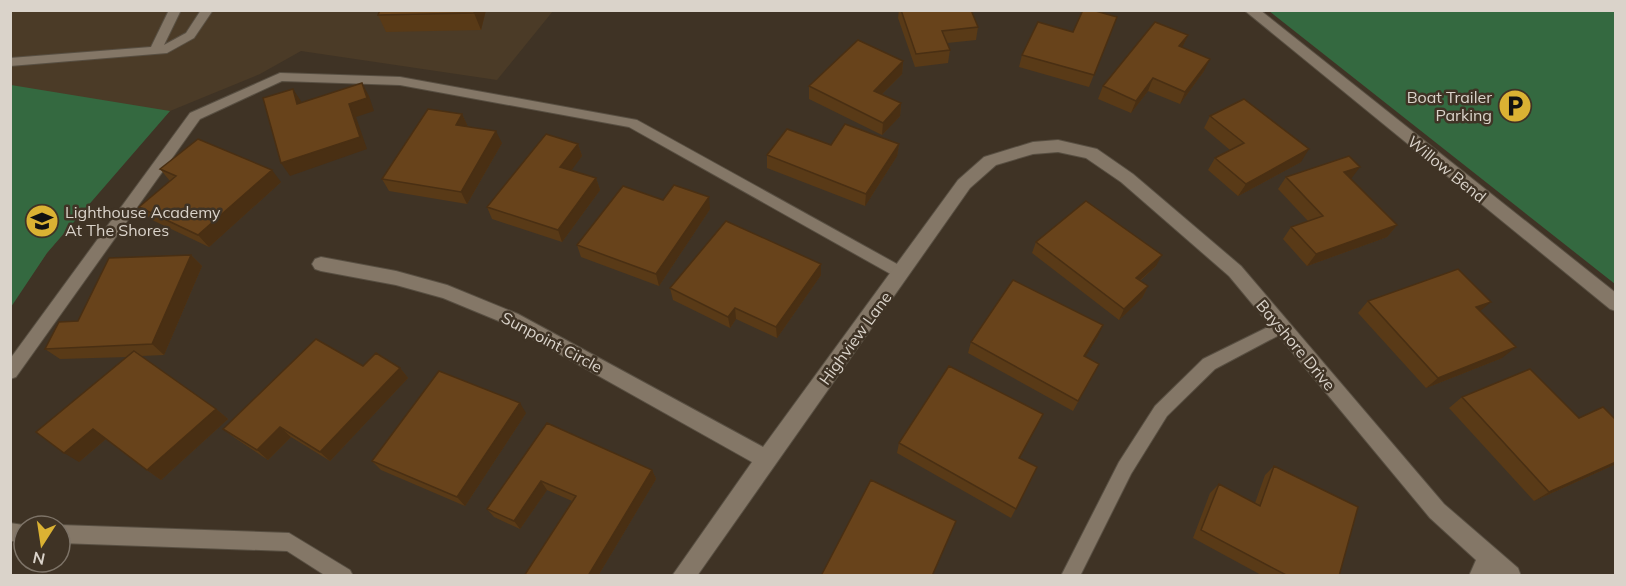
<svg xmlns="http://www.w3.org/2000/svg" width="1626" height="586" viewBox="0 0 1626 586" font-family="Mulish,sans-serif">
<rect width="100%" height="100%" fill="#3f3325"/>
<path fill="#4b3b27" d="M11 11H553L497 80 301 51 260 74 170 111 99 189 47 253 10 307Z"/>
<path fill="#346940" d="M1269 11H1615V284Z
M11 85 170 111 47 253 11 307Z"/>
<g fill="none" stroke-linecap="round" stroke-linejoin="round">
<g stroke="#584f42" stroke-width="2">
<path id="service" d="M169 10H181L164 45 186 33 201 10H213L194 38 167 53 10 66V58L151 47Z
M280 73 400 77 637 120 906 269 908 273 906 277H896L629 127 400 85 282 81 200 119 16 377 10 379V359L190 113Z
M1280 321 1285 322 1288 327 1285 332 1215 369 1167 416 1131 474 1080 576H1061L1119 462 1155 406 1203 359Z
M10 523 30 526H24V541H10Z
M60 525 289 533 350 570 353 576H326L287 551 60 543Z"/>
</g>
<g stroke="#584f42" stroke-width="2">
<path id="minor" d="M1244 10H1260L1616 293V311L1610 309Z
M1058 140 1097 149 1133 174 1241 266 1444 504 1518 568 1521 576H1469L1476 560 1430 518 1229 276 1121 182 1086 158 1058 152 1033 154 996 165 970 188 697 576H672L752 462 506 324 443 298 396 285 321 271 315 269 312 264 315 259 321 257 396 271 447 285 518 314 763 447 958 180 984 157 1033 142Z"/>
</g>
<use href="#service" fill="#847767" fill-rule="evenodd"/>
<use href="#minor" fill="#847767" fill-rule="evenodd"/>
</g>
<path fill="#593a17" d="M380 10H486L481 30 386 32 378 15Z
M899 10H971L978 27 976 40 947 43 950 50 948 63 915 67 898 18Z
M1117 17 1089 87 1019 67 1022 55 1073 32Z
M1188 35 1182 47 1204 71 1180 104 1148 91 1131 113 1098 99 1103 86Z
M903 61 902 74 882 94 901 103 900 116 882 135 809 99V86Z
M462 114 468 127 502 143 467 204 389 191 382 179Z
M1210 116 1301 162 1238 196 1208 170 1215 158 1230 150 1204 128Z
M578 144 582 156 571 170 596 178 600 190 562 242 492 219 487 207Z
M899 144 897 156 865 206 767 168V155L831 145Z
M160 169 281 182 209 247 150 219 139 207 170 181Z
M1286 177 1351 179H1350L1397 225 1387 237 1307 266 1283 239 1291 227 1308 221 1278 189Z
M663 200 710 209 659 286 581 257 577 245Z
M1036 242 1156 266 1140 281 1148 286 1142 298 1119 320 1032 253Z
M191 255 202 266 164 355 141 356 216 409 228 419 161 480 147 470 106 439 79 462 128 357 60 359 45 349 78 321Z
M821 264V275L777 338 736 319 730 328 673 300 670 288Z
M1368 301 1480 311 1502 358 1426 388 1358 313Z
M1098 336 1085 357 1099 364 1073 411 968 353 971 342Z
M400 368 408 378 330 461 291 437 268 460 235 438 223 429Z
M1462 397 1579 418 1616 464 1534 501 1449 408Z
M526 413 465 506 381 470 372 461Z
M547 423 652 470 656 479 598 576H524L572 501 547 490 520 529 494 517 487 509Z
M1038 424 1019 458 1037 467 1011 518 897 453 899 443Z
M1274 466 1339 576H1263L1193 538 1210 493 1219 484 1255 503 1265 475Z"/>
<path fill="#492f13" d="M475 10H486L481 30 474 13Z
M1188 35 1182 48 1179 46Z
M1210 59 1204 71 1180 104 1185 92Z
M903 61 902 74 873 103 874 91Z
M1153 78 1148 91 1131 113 1136 101Z
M362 83 369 96 374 111 356 117 367 149 290 176 281 163Z
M293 89 301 101 305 116 297 104Z
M901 103 900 116 882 135 883 123Z
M462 114 468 127 456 125Z
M496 131 502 143 467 204 461 192Z
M578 144 582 156 565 179 560 167Z
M899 144 897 156 865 206 866 194Z
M1309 149 1301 162 1238 196 1246 184Z
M1360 167 1351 179 1335 184 1344 172Z
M272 170 281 182 209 247 198 235Z
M596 178 600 190 562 242 558 230Z
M709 197 710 209 659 286 656 274Z
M1397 225 1387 237 1307 266 1316 254Z
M191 255 202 266 164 355 152 344Z
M1162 255 1156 266 1130 289 1136 278Z
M821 264V275L777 338 776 327Z
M1148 286 1142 298 1119 320 1124 309Z
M1491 302 1478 313 1476 307Z
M735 308 736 319 730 328 728 317Z
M1103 325 1098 336 1079 367 1084 356Z
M1516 347 1502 358 1426 388 1438 378Z
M400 368 408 378 330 461 320 452Z
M520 403 526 413 465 506 457 497Z
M216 409 228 419 161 480 147 470Z
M1043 414 1038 424 1015 467 1019 458Z
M280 427 291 437 268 460 257 450Z
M93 429 107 438 79 462 64 453Z
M1616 462V464L1534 501 1549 492Z
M652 470 656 479 598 576H588Z
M541 481 547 490 520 529 514 521Z"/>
<path fill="#68431b" stroke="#492f13" stroke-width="1.5" d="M380 10H475L474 13 378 15Z
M901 10H971L978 27 942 31 950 50 916 54Z
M1083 10H1092L1117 17 1094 75 1022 55 1038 22 1073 32Z
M1155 22 1188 35 1179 46 1210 59 1185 92 1153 78 1136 101 1103 86Z
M858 40 903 61 874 91 901 103 883 123 809 86Z
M362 83 367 98 349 104 360 137 281 163 263 98 293 89 297 104Z
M1244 99 1309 149 1246 184 1215 158 1244 143 1210 116Z
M428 109 462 114 456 125 496 131 461 192 382 179Z
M845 124 899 144 866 194 767 155 787 129 831 145Z
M546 134 578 144 560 167 596 178 558 230 487 207Z
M198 139 272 170 198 235 139 207 176 176 160 169Z
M1349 156 1360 167 1344 172 1397 225 1316 254 1291 227 1323 216 1286 177Z
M674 185 709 197 656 274 577 245 623 186 663 200Z
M1086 201 1162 255 1136 278 1148 286 1124 309 1036 242Z
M726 221 821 264 776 327 735 308 728 317 670 288Z
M191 255 152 344 45 349 59 322 78 321 109 258Z
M1458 269 1491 302 1476 307 1516 347 1438 378 1368 301Z
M1013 280 1103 325 1084 356 1099 364 1078 401 971 342Z
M316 339 363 366 376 353 400 368 320 452 280 427 257 450 223 429Z
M134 351 216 409 147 470 93 429 64 453 36 432Z
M949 366 1043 414 1019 458 1037 467 1016 509 899 443Z
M1530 369 1579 418 1603 407 1616 420V462L1549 492 1462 397Z
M439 371 520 403 457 497 372 461Z
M547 423 652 470 588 576H524L576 496 541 481 514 521 487 509Z
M1274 466 1358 507 1339 576H1288L1201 530 1219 484 1260 506Z
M871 480 956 521 932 576H821Z"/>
<defs>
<g id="parking-disc" transform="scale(1.725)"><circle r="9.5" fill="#dbb233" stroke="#3f3325"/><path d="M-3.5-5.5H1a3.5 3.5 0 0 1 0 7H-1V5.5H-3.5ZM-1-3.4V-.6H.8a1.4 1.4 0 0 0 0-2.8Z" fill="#111"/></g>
<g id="school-disc" transform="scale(1.725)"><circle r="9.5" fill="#dbb233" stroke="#3f3325"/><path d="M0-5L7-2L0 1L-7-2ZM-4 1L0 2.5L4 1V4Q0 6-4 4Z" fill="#111"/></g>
</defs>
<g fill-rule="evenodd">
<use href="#parking-disc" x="1515" y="106"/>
<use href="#school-disc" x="42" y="221"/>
</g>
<g text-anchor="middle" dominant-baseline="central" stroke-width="5" stroke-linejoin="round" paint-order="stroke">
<g font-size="16" fill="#dad3ca" stroke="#3f3325" text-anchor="end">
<text x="1492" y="97">Boat Trailer<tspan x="1492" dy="18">Parking</tspan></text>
<text x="65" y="212" text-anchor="start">Lighthouse Academy<tspan x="65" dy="18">At The Shores</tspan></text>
</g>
<g font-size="16" fill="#dad3ca" stroke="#3f3325">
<text transform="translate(1447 169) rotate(39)">Willow Bend</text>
<text transform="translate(855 338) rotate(-54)">Highview Lane</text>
<text transform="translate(552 342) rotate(28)">Sunpoint Circle</text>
<text transform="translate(1296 345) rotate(50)">Bayshore Drive</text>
</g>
</g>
<rect width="1626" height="586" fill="none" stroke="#dad3ca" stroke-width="24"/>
<g transform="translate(42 544) rotate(192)"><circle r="28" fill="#3f3325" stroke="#7d7367" stroke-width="1.5"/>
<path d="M0-4.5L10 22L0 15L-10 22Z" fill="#dbb233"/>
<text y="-9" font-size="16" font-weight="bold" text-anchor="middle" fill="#dad3ca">N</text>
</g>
</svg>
